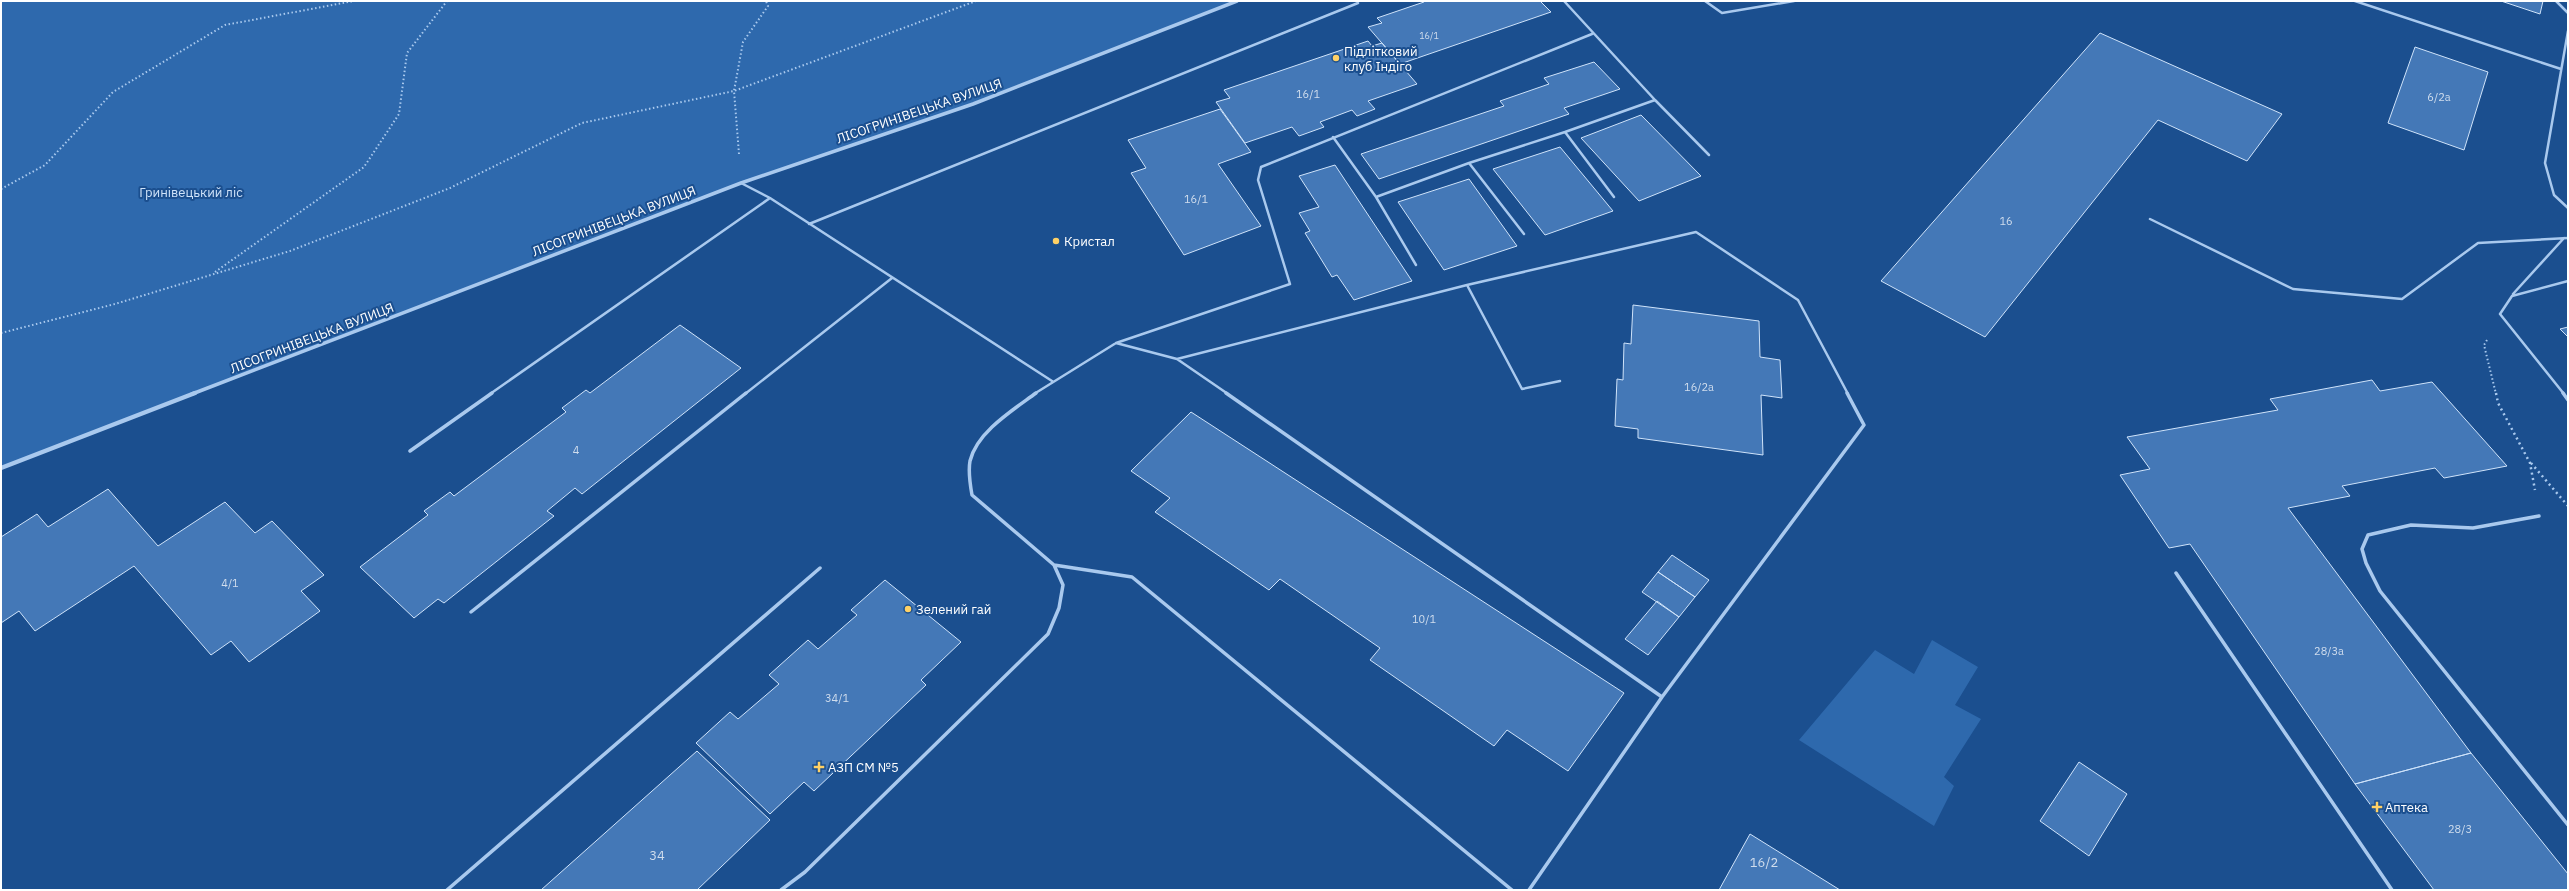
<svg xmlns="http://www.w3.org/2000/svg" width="2569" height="891" viewBox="0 0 2569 891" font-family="'IBM Plex Sans',sans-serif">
<rect width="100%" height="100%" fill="#1b4f8f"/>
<path fill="#2e69ad" d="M1 1H1237L973 104 741 183 1 468Z
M1932 640 1978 667 1955 705 1981 719 1944 777 1954 786 1934 826 1799 740 1875 650 1914 674Z"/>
<path fill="#4478b7" stroke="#cfe3fa" d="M1423 1H1540L1551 12 1400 64 1368 27 1382 23 1377 18 1424 2Z
M2501 1H2543L2540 14Z
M2100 33 2282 114 2247 161 2158 120 1985 337 1881 281Z
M1368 41 1372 46 1382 43 1417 84 1368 101 1375 109 1357 116 1352 110 1320 122 1324 127 1299 136 1292 127 1245 143 1216 102 1230 98 1224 90Z
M2415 47 2488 72 2464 150 2388 123Z
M1594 62 1620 89 1564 108 1569 114 1379 179 1361 154 1504 106 1500 101 1549 84 1544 78Z
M1220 109 1251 152 1218 164 1261 226 1184 255 1131 173 1146 168 1128 140Z
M1641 115 1701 176 1639 201 1581 138Z
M1560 147 1613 211 1545 235 1493 169Z
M1335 165 1412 281 1354 300 1337 275 1332 277 1305 233 1310 231 1299 213 1319 207 1299 176Z
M1469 179 1517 246 1444 270 1398 202Z
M1633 305 1759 321 1760 357 1780 360 1782 398 1761 395 1763 455 1638 438V429L1615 426 1617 379 1623 380 1624 343 1631 344Z
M680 325 741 368 582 494 575 488 547 511 554 516 444 603 438 599 414 618 360 567 428 515 424 511 450 492 454 496 566 412 562 408 586 390 590 393Z
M2568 327V337L2560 329Z
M2372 380 2380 391 2432 382 2507 466 2444 478 2435 468 2342 486 2350 496 2288 508 2471 753 2355 784 2190 544 2169 548 2120 475 2150 469 2127 437 2278 410 2270 399Z
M1191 412 1624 693 1568 771 1507 730 1494 746 1370 660 1380 648 1280 579 1269 590 1155 512 1170 498 1131 471Z
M108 489 158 546 225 502 255 533 272 521 324 575 301 591 320 611 249 662 231 641 211 655 134 566 35 631 19 611 1 623V537L37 514 48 527Z
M1672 555 1709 580 1695 597 1658 572Z
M1658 572 1695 597 1679 617 1642 592Z
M885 580 961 642 921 680 926 685 814 791 804 782 770 814 696 743 730 712 738 719 779 684 769 675 808 640 818 649 857 615 851 610Z
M1657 601 1679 617 1648 655 1625 639Z
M697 751 770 820 697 890H541Z
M2471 753 2568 874V890H2434L2355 784Z
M2079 762 2127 794 2089 856 2040 821Z
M1750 834 1840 890H1719Z"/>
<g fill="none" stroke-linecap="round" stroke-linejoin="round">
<path stroke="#a9c9ee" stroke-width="2" stroke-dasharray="1.5 2.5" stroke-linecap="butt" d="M739 154 734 91 743 42 768 6 766 1
M1 189 45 165 113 92 225 25 354 1
M215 272 364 167 399 114 407 53 447 1
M1 333 115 304 290 251 450 188 582 123 734 91 976 1
M2487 340 2484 345 2496 394"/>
<path stroke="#a9c9ee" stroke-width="2.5" stroke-dasharray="2 3.5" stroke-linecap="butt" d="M2496 393 2498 403 2530 463 2535 490
M2531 463 2568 506"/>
<path stroke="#a9c9ee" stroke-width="2.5" d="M1564 1 1655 100
M1705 1 1722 13 1794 1
M2355 1 2561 69
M2556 1 2568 13
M2568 31 2545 163 2554 195 2568 208
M1565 132 1655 100 1709 155
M1333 137 1376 197 1469 163 1524 234
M1469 163 1565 132 1614 197
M741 183 770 198 1052 381
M1376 197 1416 265
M2150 219 2293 289 2402 299 2478 243 2568 238
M809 224 1358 3
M1467 285 1522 389 1560 381
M2513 294 2564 238
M1116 343 1290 284 1258 180 1261 167 1592 34
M1177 359 1467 285 1696 232 1798 300 1848 394
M490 394 770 198
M745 394 892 278
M1034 394 1116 343 1177 359 1228 394
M2564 394 2500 314 2512 296 2568 281"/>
<path stroke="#a9c9ee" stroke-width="3.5" d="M1226 393 1662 697
M2563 393 2568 400
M410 451 492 393
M2539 516 2473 528 2411 525 2368 535 2362 549 2366 563 2380 591 2568 825
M1054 565 1132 577 1512 890
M2176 573 2392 890
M471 612 746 393
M447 890 820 568
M781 890 805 872 1048 634 1059 608 1063 585 1054 565 972 495C970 484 968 472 970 461 977 432 1013 410 1036 393
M1529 890 1662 697 1864 425 1847 393"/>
<path stroke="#a9c9ee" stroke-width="3.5" d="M192 394 741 183 973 104 1237 1"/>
<path stroke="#a9c9ee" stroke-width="4.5" d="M1 468 195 393"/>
</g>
<g fill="#ffd166" stroke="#1b4f8f" stroke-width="1.5">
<circle cx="1336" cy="58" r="4"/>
<circle cx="1056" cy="241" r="4"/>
<circle cx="908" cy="609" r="4"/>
<path d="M817 761h4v4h4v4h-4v4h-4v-4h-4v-4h4z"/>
<path d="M2375 801h4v4h4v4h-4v4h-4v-4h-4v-4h4z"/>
</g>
<g text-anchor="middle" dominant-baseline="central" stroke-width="4" stroke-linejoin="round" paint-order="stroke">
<g font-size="9" fill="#d0dded">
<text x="1429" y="35">16/1</text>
</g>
<g font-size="11" fill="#d0dded">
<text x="1308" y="94">16/1</text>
<text x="2439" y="97">6/2а</text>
<text x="1196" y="199">16/1</text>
<text x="2006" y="221">16</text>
<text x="1699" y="387">16/2а</text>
<text x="576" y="450">4</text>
<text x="230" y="583">4/1</text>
<text x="1424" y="619">10/1</text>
<text x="2329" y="651">28/3а</text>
<text x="837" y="698">34/1</text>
<text x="2460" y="829">28/3</text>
</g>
<g font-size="13" fill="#fff" stroke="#1b4f8f" text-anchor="start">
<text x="1344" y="51">Підлітковий<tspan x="1344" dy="15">клуб Індіго</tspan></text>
<text x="1064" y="241">Кристал</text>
<text x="916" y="609">Зелений гай</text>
<text x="828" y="767">АЗП СМ №5</text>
<text x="2385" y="807">Аптека</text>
</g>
<g font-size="13" fill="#fff" stroke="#1b4f8f">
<text transform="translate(919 111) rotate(-19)">ЛІСОГРИНІВЕЦЬКА ВУЛИЦЯ</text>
<text transform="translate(614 221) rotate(-21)">ЛІСОГРИНІВЕЦЬКА ВУЛИЦЯ</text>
<text transform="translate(312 338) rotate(-21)">ЛІСОГРИНІВЕЦЬКА ВУЛИЦЯ</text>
</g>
<g font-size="13" fill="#cfe3fa" stroke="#1b4f8f">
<text x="191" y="192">Гринівецький ліс</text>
</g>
<g font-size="13" fill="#d0dded">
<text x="657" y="855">34</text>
<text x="1764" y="862">16/2</text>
</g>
</g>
<rect width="2569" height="891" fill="none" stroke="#ffffff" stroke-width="4"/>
</svg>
